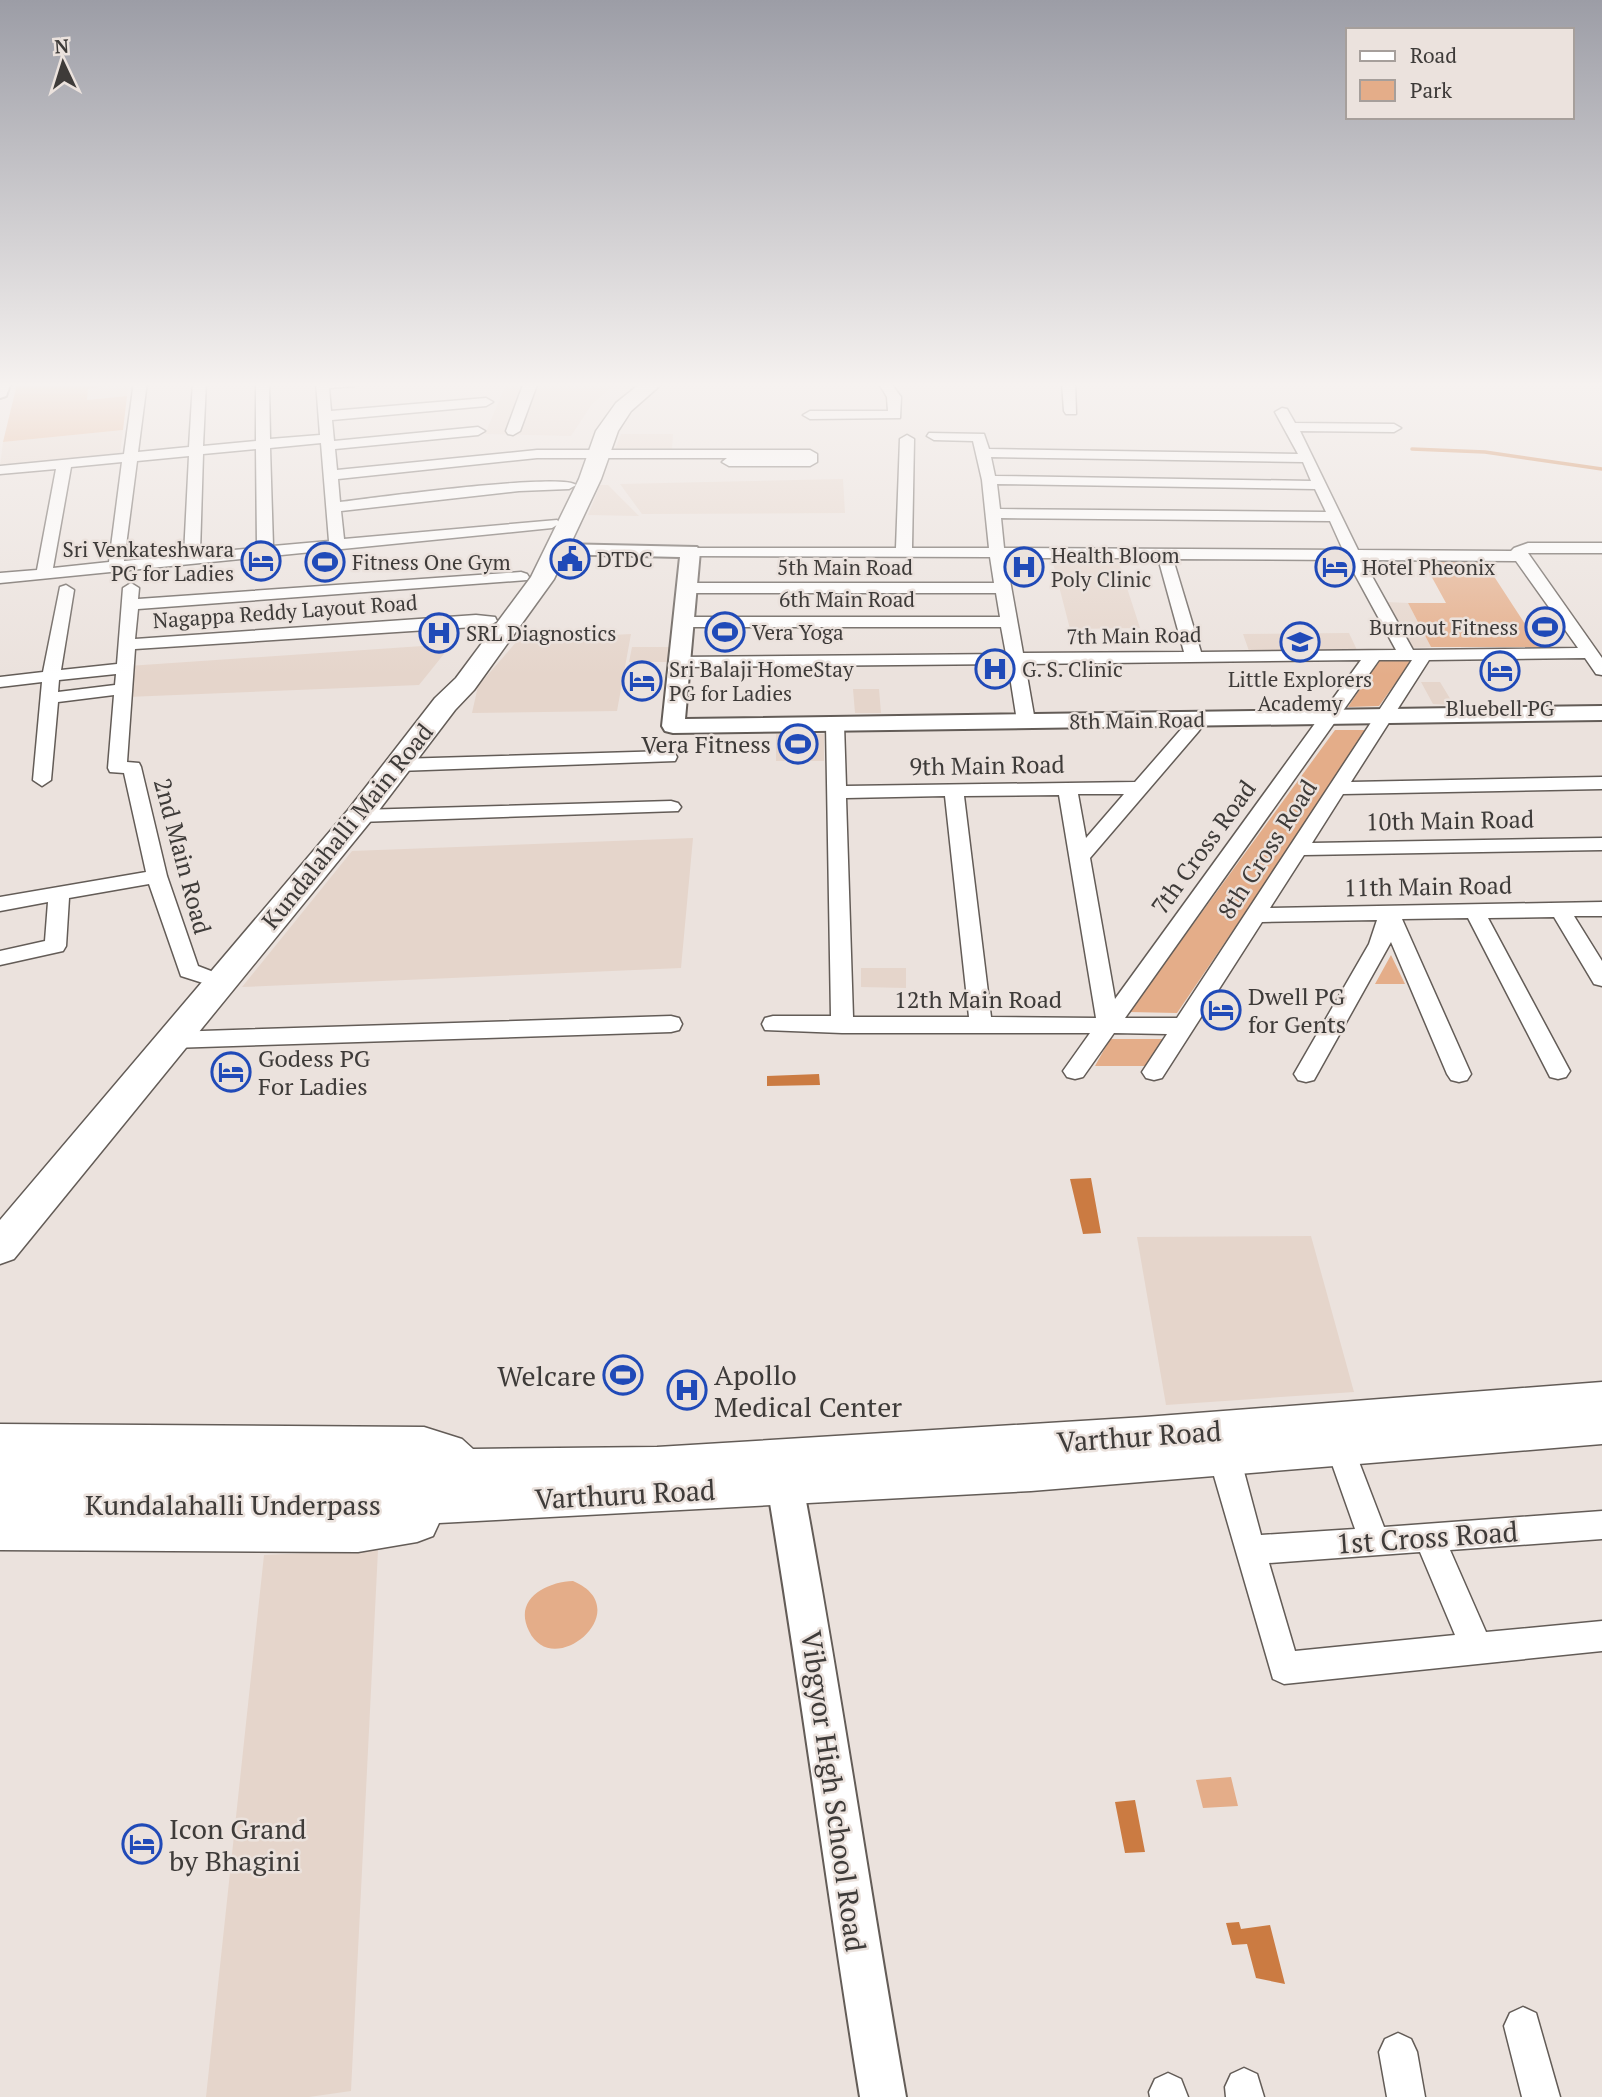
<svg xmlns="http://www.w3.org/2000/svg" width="1602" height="2097" viewBox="0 0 1602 2097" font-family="'PT Serif',serif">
<rect width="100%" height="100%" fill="#ebe2dd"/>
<path fill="#e5d5cb" d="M101 382H129L127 396 86 400 88 388 100 387Z
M507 382H618L592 404 571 436 485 434Z
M123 430 120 454 0 466 3 442Z
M621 434H673L672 450H615Z
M843 479 845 513 642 514 620 484Z
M600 485H608L639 516 588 515Z
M1052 559 1118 560 1140 628 1070 629Z
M1387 602 1408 603 1431 647 1410 648Z
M1349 633 1357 650 1249 651 1243 634Z
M631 634 617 711 472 713 478 686 518 640Z
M452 644 419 685 127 697 128 666Z
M632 647H675L673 662H629Z
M1421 682H1440L1454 705 1433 704Z
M853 689H879L881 713H855Z
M776 734H824V761H776Z
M693 838 681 968 242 987 352 851Z
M861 968H906V988L861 987Z
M1311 1236 1354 1392 1166 1405 1137 1237Z
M378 1550 351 2091 309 2097H206L264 1555Z"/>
<path fill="#e4ad89" d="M38 382H101L100 387 88 389 87 400 127 396 123 430 3 442 17 384Z
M1423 561H1484L1540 647H1431L1408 603H1446Z
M1379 660H1412L1379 706 1348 707Z
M1335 730H1369L1177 1013 1129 1012Z
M1391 955 1405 984H1375Z
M1110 1039H1165L1148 1066H1095Z
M573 1581C639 1609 553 1682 529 1631 513 1599 546 1582 573 1581Z
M1231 1777 1238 1806 1203 1808 1196 1780Z"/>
<path fill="#cb7b42" d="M819 1074 820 1085 767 1086V1076Z
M1091 1178 1101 1233 1083 1234 1070 1179Z
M1135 1800 1145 1852 1125 1853 1115 1802Z
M1239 1922 1241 1929 1270 1925 1285 1984 1256 1978 1247 1944 1232 1945 1226 1923Z"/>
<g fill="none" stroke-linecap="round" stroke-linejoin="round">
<path stroke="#cb7b42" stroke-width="3.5" d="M1412 449 1485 452 1602 469"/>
<g stroke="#635c57" stroke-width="3">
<path id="minor" d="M0 382H12L0 386Z
M134 382H147L138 452 189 447 193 382H206L203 446 256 441V382H269L270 439 320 435 316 382H360L354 386 329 388 331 411 486 398 493 402 486 406 332 420 334 441 478 427 485 431 478 435 335 449 337 470 537 450H810L817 454V462L810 466H729L722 462 727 458H537L338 479 340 502C372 498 563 472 576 485L569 489 519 491 341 511 344 539 557 520 560 523 552 528 0 583V573L37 570 56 469 0 474V466L124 454ZM321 443 329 541 273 546 270 448ZM256 449 257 548 200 553 203 454ZM189 456 184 555 124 561 137 461ZM122 462 109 562 53 568 71 467Z
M524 382H538L520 431 513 435 508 434 506 431Z
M878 382H890L901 397 900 418 810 419 803 415 810 411H888L887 397Z
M1062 382H1075L1076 414H1066L1064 411Z
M1282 408 1287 409 1295 423 1394 424 1401 428 1394 432 1300 431 1358 550 1511 551 1514 548 1528 543H1602V553H1528L1602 658V675L1596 674 1585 658 1429 660 1351 782 1602 777V789L1343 794 1312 843 1602 838V850L1304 855 1270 908 1602 902V916H1574L1602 961V986L1594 984 1554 917 1488 918 1570 1071 1566 1077 1558 1079 1550 1077 1468 918 1402 919 1471 1074 1467 1080 1459 1082 1451 1080 1447 1074 1391 942 1314 1080 1306 1082 1298 1080 1294 1074 1369 944 1377 920 1262 922 1162 1078 1154 1080 1146 1078 1142 1072 1167 1034 1114 1033 1083 1077 1075 1079 1067 1077 1063 1071 1090 1033H842L765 1030 762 1024 765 1018 773 1016H831L826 724 829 720H841L844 724 846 786 1135 782 1183 727 1181 719 1184 715H1196L1201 728 1198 732 1090 858 1115 999 1361 660 1025 664 1035 721 1026 726 1017 721 1008 664 679 667 670 662 679 657 1006 654 1001 627H684L676 622 684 617H1000L996 593H687L679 588 687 583H994L990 557 690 556 685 554 682 551 685 548H896L900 439 907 435 914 439 912 548H989L982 480 973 441 934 440 927 436 929 433 984 434 989 449 1298 454 1275 412ZM991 457 1303 462 1311 481 995 476ZM997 484 1315 489 1326 512 1000 509ZM1001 518 1330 521 1343 550 1004 548ZM1006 558H1158L1184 652 1023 653ZM1173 559 1347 560 1396 650 1201 652ZM1363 560 1516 561 1578 648 1413 650ZM1379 660H1412L1177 1018H1125ZM1078 794H1124L1086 838ZM1059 795 1096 1018 991 1017 964 796ZM945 796 969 1017H853L846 798Z
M521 572 527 574 529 577 527 580 138 609 135 639 476 615 495 617 497 621 489 626 135 649 127 762 139 763 141 767 167 876 198 966 211 971 214 976 211 981 203 983 181 976 149 884 69 898 66 946 63 951 0 965V951L45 941 48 902 0 911V897L146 872 124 773 110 772 108 768 114 695 58 702 51 780 42 786 33 780 42 682 0 687V677L43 672 60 587 66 585 74 590 61 670 117 664 123 588 131 583 139 588 138 599ZM116 674 115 685 58 692 59 680Z
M668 751 675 753 677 757 675 761 398 771 389 765 398 759Z
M671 801 678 803 681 807 678 811 359 822 349 816 359 810Z
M671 1016 679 1018 682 1024 679 1030 671 1032 171 1048 163 1046 160 1040 163 1034 171 1032Z
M1341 1437 1351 1441 1384 1527 1602 1511V1539L1450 1550 1486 1632 1602 1621V1651L1284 1684 1273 1679 1214 1476V1458L1218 1449 1228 1445 1238 1449 1261 1535 1355 1529 1327 1450 1331 1441ZM1420 1552 1455 1635 1295 1651 1269 1563Z
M1523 2007 1536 2013 1560 2097H1522L1504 2026 1510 2013Z
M1398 2033 1411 2039 1417 2052 1425 2097H1387L1379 2052 1385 2039Z
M1244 2068 1257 2074 1264 2097H1226L1225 2087 1231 2074Z
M1168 2073 1181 2079 1188 2097H1150L1149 2092 1155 2079Z"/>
</g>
<g stroke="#635c57" stroke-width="4">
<path id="tertiary" d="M0 382H11L6 396 0 398Z
M558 544 697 547 700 551 685 719 1602 706V720L673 733 665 731 662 726 680 557 551 554 548 550Z
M785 1469 798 1474 803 1485C841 1688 870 1893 906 2097H860C827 1893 801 1689 767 1485L772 1474Z"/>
</g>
<g stroke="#635c57" stroke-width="3">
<path id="primary" d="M642 382H664L631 411 618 431 601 479 554 579 474 690 455 710 370 822 14 1259 0 1264V1220L348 810 435 698 456 678 531 577 579 479 596 431 616 403Z
M1602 1382V1444L1031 1491 439 1523 433 1536 417 1542 358 1552 0 1550V1424L424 1427 462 1439 473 1449 657 1447 1145 1417Z"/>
</g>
<use href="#minor" fill="#fff" fill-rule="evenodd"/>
<use href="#tertiary" fill="#fff" fill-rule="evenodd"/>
<use href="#primary" fill="#fff" fill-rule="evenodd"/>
</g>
<linearGradient id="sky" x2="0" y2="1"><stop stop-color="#9c9da6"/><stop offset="0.57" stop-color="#f6f2f0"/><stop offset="1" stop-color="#f6f2f0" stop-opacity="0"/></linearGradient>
<rect width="1602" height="675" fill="url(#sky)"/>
<defs>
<g id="civic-ring" transform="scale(2.0125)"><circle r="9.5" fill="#ebe2dd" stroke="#204ab8" stroke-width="1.5"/><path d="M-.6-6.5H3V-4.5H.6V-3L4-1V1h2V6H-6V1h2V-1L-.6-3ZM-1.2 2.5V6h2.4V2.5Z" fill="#204ab8"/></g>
<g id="hotel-ring" transform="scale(2.0125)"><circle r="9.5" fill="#ebe2dd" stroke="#204ab8" stroke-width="1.5"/><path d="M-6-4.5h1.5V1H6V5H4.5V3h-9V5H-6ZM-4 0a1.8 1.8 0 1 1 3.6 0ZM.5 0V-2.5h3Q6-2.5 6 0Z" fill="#204ab8"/></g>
<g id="stadium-ring" transform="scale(2.0125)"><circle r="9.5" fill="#ebe2dd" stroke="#204ab8" stroke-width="1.5"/><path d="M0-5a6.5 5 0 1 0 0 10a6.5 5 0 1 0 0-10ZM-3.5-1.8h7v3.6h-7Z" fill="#204ab8"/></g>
<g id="hospital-ring" transform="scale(2.0125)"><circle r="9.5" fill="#ebe2dd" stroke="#204ab8" stroke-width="1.5"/><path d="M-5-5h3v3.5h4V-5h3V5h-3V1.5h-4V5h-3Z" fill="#204ab8"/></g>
<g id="school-ring" transform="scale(2.0125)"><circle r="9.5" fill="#ebe2dd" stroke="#204ab8" stroke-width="1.5"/><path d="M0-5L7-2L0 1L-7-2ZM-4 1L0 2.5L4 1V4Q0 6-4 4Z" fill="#204ab8"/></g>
</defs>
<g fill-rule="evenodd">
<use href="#civic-ring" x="570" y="559"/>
<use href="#hotel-ring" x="261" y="561"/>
<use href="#stadium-ring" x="325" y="562"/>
<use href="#hospital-ring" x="1024" y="567"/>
<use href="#hotel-ring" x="1335" y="567"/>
<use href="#stadium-ring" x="1545" y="627"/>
<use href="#stadium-ring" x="725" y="632"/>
<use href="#hospital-ring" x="439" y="633"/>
<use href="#school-ring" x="1300" y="642"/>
<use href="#hospital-ring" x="995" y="669"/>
<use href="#hotel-ring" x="1500" y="671"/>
<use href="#hotel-ring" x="642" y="681"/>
<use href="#stadium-ring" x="798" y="744"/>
<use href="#hotel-ring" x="1221" y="1010"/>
<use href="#hotel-ring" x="231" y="1072"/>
<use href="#stadium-ring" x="623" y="1375"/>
<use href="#hospital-ring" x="687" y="1390"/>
<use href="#hotel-ring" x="142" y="1844"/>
</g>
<g text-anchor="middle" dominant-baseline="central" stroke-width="5" stroke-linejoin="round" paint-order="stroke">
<g font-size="21" fill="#3e3b39" stroke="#ebe2dd" text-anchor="start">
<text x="234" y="549" text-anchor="end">Sri Venkateshwara<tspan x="234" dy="24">PG for Ladies</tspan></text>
<text x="1051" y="555">Health Bloom<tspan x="1051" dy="24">Poly Clinic</tspan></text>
<text x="597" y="559">DTDC</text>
<text x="352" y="562">Fitness One Gym</text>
<text x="1362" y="567">Hotel Pheonix</text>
<text x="1518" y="627" text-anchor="end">Burnout Fitness</text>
<text x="752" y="632">Vera Yoga</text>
<text x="466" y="633">SRL Diagnostics</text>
<text x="669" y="669">Sri Balaji HomeStay<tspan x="669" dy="24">PG for Ladies</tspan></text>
<text x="1022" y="669">G. S. Clinic</text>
<text x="1300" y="679" text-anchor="middle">Little Explorers<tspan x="1300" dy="24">Academy</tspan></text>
<text x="1500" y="708" text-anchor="middle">Bluebell PG</text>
</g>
<g font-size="21" fill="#3e3b39" stroke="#ebe2dd">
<text x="845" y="567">5th Main Road</text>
<text x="847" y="599">6th Main Road</text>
<text transform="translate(285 611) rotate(-4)">Nagappa Reddy Layout Road</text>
<text transform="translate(1134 635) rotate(-1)">7th Main Road</text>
<text transform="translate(1137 720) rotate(-1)">8th Main Road</text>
</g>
<g font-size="24" fill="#3e3b39" stroke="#ebe2dd" text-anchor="start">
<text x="771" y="744" text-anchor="end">Vera Fitness</text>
<text x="1248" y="996">Dwell PG<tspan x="1248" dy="28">for Gents</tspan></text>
<text x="258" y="1058">Godess PG<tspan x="258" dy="28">For Ladies</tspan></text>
</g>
<g font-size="24" fill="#3e3b39" stroke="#ebe2dd">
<text transform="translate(987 765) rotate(-1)">9th Main Road</text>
<text transform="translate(1450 820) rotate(-1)">10th Main Road</text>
<text transform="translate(347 826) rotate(-51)">Kundalahalli Main Road</text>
<text transform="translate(1203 847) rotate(-54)">7th Cross Road</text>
<text transform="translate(1267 849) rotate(-57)">8th Cross Road</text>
<text transform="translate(183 856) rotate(75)">2nd Main Road</text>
<text transform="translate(1428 886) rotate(-1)">11th Main Road</text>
<text x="978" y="999">12th Main Road</text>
</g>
<g font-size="28" fill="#3e3b39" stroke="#ebe2dd" text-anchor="start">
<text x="714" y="1374">Apollo<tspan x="714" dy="32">Medical Center</tspan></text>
<text x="596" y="1375" text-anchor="end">Welcare</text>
<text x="169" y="1828">Icon Grand<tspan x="169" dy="32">by Bhagini</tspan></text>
</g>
<g font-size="28" fill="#3e3b39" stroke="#ebe2dd">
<text transform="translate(1139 1436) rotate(-4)">Varthur Road</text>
<text transform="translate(625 1494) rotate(-3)">Varthuru Road</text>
<text x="233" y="1504">Kundalahalli Underpass</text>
<text transform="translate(1427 1537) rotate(-4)">1st Cross Road</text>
<text transform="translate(834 1791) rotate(82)">Vibgyor High School Road</text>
</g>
</g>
<rect x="1346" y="28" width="228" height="91" fill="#ebe2dd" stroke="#a69f9b" stroke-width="2"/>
<rect x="1360" y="51" width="35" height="10" fill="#ffffff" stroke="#a69f9b" stroke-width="2"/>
<text x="1410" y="63" font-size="21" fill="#3e3b39">Road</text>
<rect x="1360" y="80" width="35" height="21" fill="#e4ad89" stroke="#a69f9b" stroke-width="2"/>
<text x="1410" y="98" font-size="21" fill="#3e3b39">Park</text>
<g transform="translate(63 63) rotate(356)" stroke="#ebe2dd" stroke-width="5" paint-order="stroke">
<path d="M0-5L12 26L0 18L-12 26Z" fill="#3e3b39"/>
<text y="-10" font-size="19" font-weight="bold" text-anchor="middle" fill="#3e3b39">N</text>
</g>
</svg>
